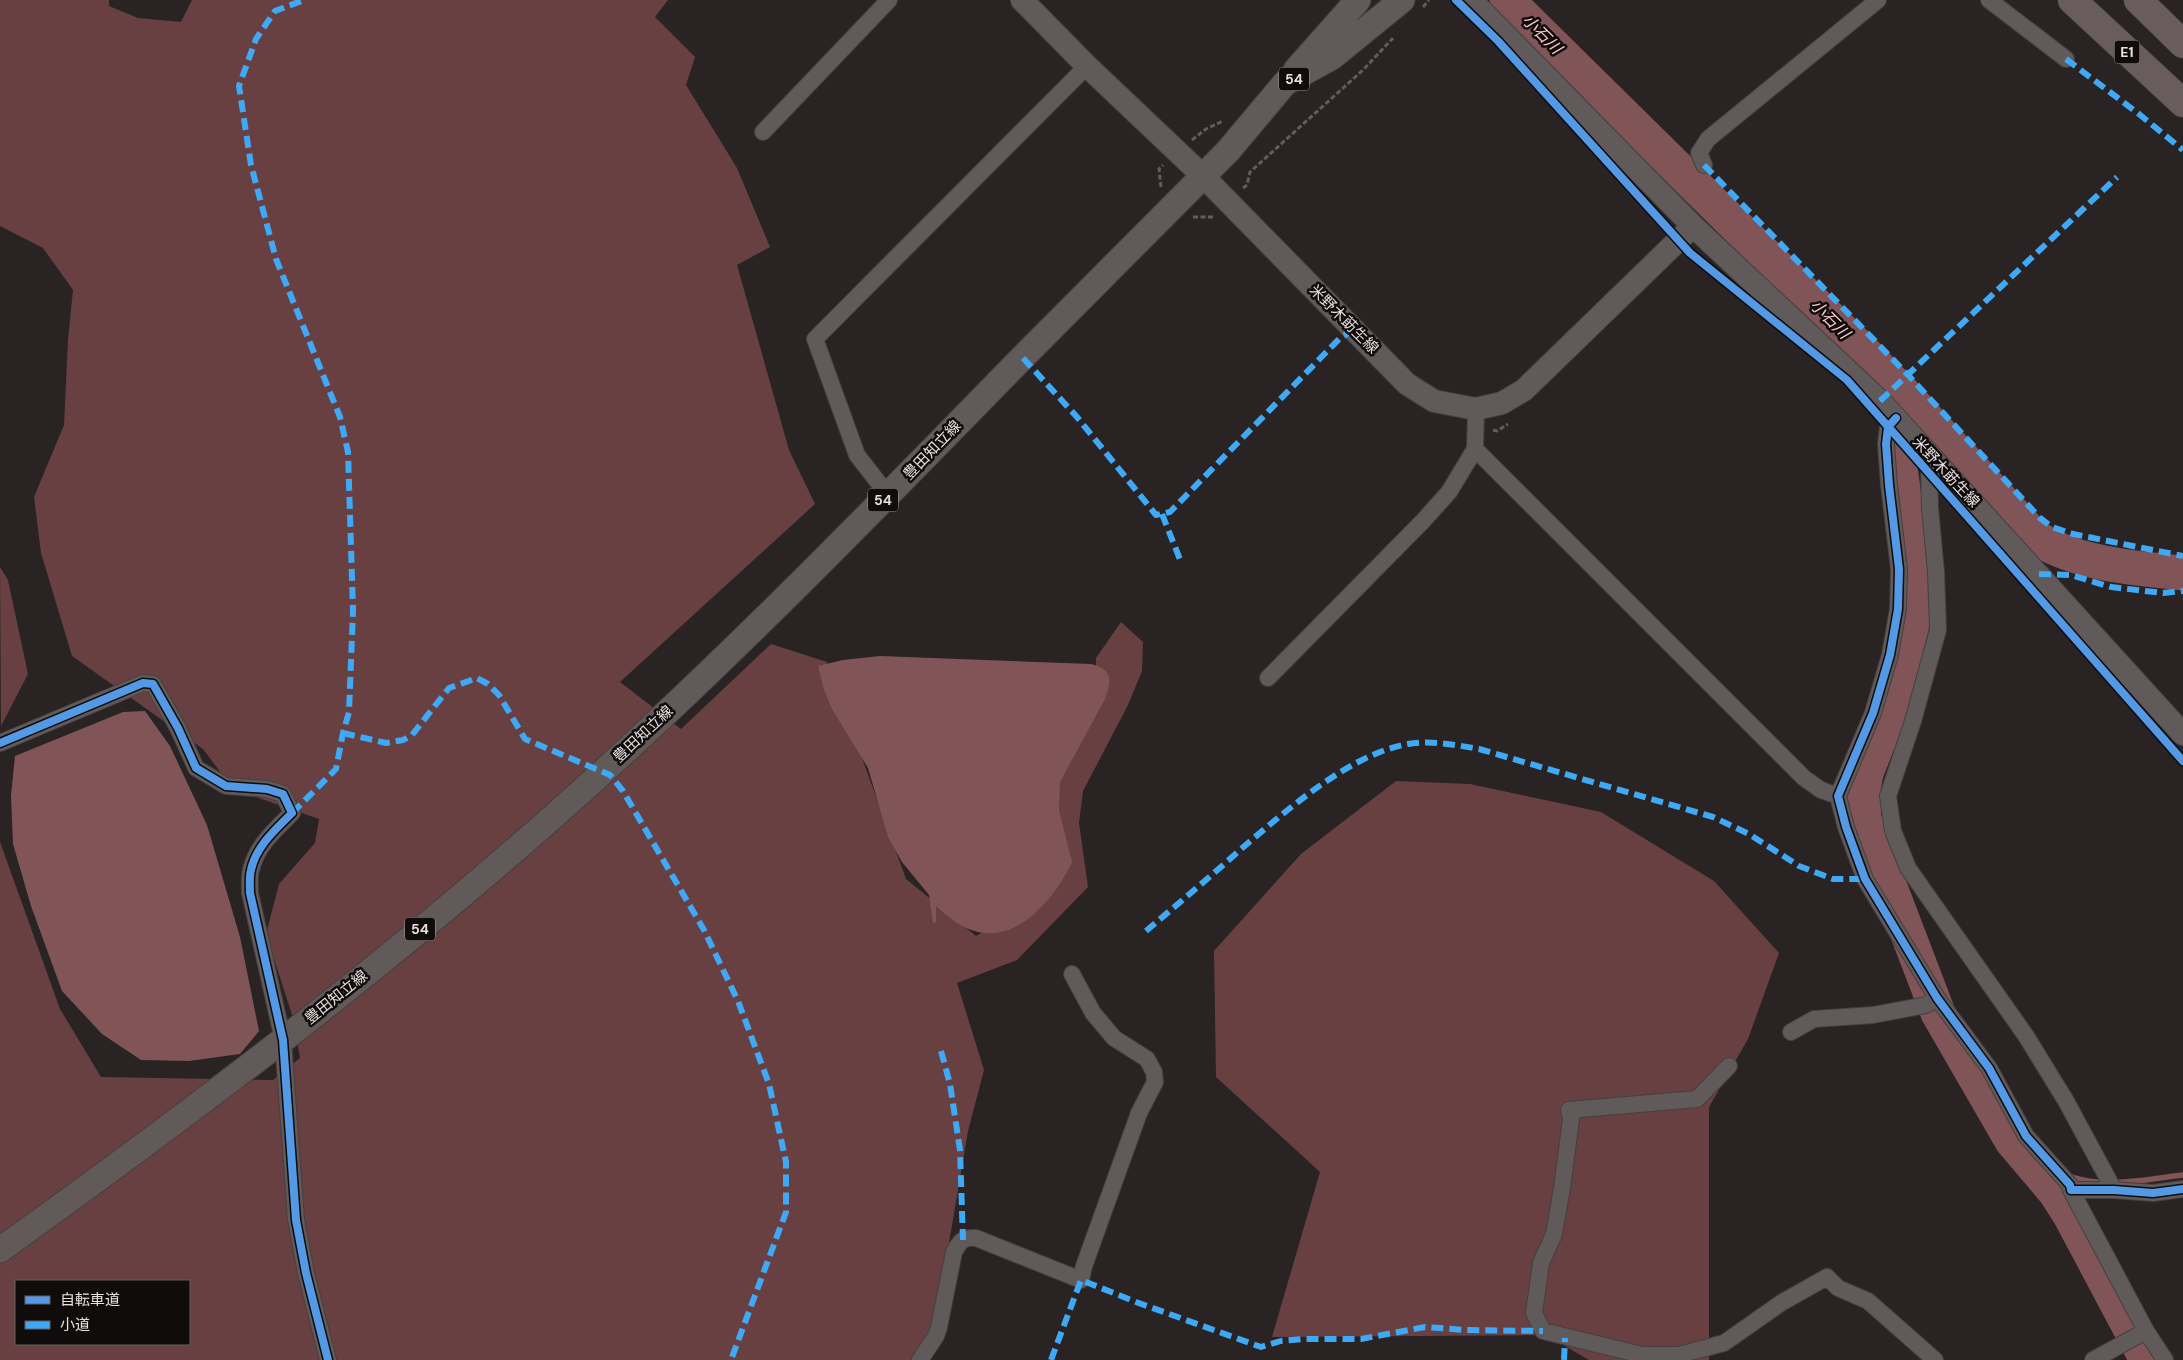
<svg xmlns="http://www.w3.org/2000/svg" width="2183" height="1360" viewBox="0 0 2183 1360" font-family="'DM Sans','Noto Sans JP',sans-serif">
<rect width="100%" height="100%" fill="#292323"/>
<path fill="#684042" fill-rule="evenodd" d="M0 0H109V6L138 18 181 22 192 0H668L655 17 695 57 686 85 737 168 770 247 737 265 789 450 815 504 620 682 681 729 771 644 827 662 906 879 976 936 1028 904 1048 824 1065 728 1095 690 1096 658 1121 622 1143 642 1142 671 1128 705 1083 791 1079 823 1088 887 1017 960 957 983 984 1070 968 1131 934 1331 912 1360H0V842L60 1009 101 1077 273 1080 300 1058 294 1021 266 934 279 884 315 843 319 819 233 789 203 749 72 656 41 553 34 497 64 425 68 340 73 290 43 248 0 226ZM16 1281H189V1344H16Z
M0 567 8 580 28 674 1 726Z
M1396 781 1470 784 1601 812 1714 881 1779 953 1748 1039 1709 1107V1360H1589L1546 1335 1272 1337 1320 1172 1216 1077 1214 951 1301 854Z"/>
<path fill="#815458" d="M880 656 1091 664C1113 670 1112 679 1105 699L1060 782 1059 810 1072 862C1057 895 1020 942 978 932 961 928 948 917 936 906V922L933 923 929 895 902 862 888 837 868 768 832 709 824 690 818 666 843 660Z
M145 711 170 746 207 825 240 937 259 1031 240 1054 189 1061 141 1060 102 1034 62 991 31 906 13 844 11 796 15 756 123 712Z"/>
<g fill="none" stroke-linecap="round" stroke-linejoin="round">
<path stroke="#815458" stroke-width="5.5" d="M2032 1167 2053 1171
M2069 1176C2104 1189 2147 1179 2183 1175"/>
<path stroke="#815458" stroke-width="35" d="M1507 0 1864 352 1908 398 2032 534C2067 563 2138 569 2183 573
M1908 398 1898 452 1915 579V608L1909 639 1887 720 1866 773 1863 790 1864 819 1938 1013 2012 1141 2056 1193 2070 1215 2147 1360"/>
<g stroke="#453f3f" stroke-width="18">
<path id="minor" d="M1989 0 2066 59
M763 132 889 0
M1704 165 1699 153 1708 139 1878 0
M1476 409 1475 449 1804 778 1821 790 1838 796
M1896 418 1888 427 1886 444 1889 485 1899 569 1898 609 1890 655 1873 713 1838 796 1846 827 1865 879 1937 998 1989 1068 2026 1136 2070 1185 2071 1190H2114L2153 1193 2183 1189
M1934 460 1929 466 1930 508 1936 572 1938 630 1913 721 1888 796 1893 831 1908 868 2026 1036 2066 1101 2114 1190
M888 495 857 455 815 339 1087 66
M1268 678 1423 521 1449 492 1475 449
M0 743 143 683 153 684 178 728 196 768 226 786 267 789 283 794 292 813C276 829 256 846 251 870 249 877 250 886 250 893L283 1040 296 1220 306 1273 328 1360
M1791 1032 1814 1019 1873 1015 1926 1005 1937 998
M1729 1066 1697 1099 1569 1110 1571 1119 1562 1188 1554 1234 1541 1263 1534 1313 1543 1331 1642 1355H1679L1724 1343 1781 1303 1827 1277 1838 1288 1868 1301 1935 1360
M2071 1190 2146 1331 2165 1360
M920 1360 936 1336 939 1327 954 1252C960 1241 963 1237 976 1238L1081 1280 1084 1266 1139 1113 1155 1082 1154 1072 1147 1059 1114 1038 1093 1013 1072 974
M2093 1360 2146 1331"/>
</g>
<g stroke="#453f3f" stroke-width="24">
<path id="secondary" d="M1022 0 1087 66 1203 176 1407 384 1434 401 1476 409 1502 403 1524 390 1693 226
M1471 0 1693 226 1880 401 2183 734"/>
</g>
<g stroke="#453f3f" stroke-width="27">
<path id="primary" d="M1296 70 1358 0
M0 1250C191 1113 379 971 555 815 716 672 867 517 1017 363 1087 292 1158 222 1228 151L1285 83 1332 57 1402 0"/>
</g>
<g stroke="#453f3f" stroke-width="29">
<path id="motorway" d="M2072 0 2183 103
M2138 0 2183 44"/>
</g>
<path stroke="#615d5d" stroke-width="3" stroke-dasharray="5 2.5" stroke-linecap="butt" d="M1423 7 1429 0
M1192 140 1206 129 1223 121
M1161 187 1159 169 1163 165
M1243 188 1247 185 1250 172 1363 70 1393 38
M1193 217H1214
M1493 430 1497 431 1508 424"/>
<use href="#minor" stroke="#605a5a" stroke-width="16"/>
<use href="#secondary" stroke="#605a5a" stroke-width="22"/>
<use href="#primary" stroke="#625959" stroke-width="25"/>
<use href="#motorway" stroke="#695c5d" stroke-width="28"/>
<path stroke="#3fa9f5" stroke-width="6" stroke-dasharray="12 6" stroke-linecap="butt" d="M2066 59 2139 114 2183 150
M1704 165 1909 376 2040 518 2052 527 2073 534 2183 556
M1023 358 1077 417 1156 515 1170 512 1341 337 1355 330
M1880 401 2117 177
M1162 514 1181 562
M2039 574 2071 575 2111 587 2163 593 2183 591
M343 733 386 743 403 740 412 735 449 688 477 678 488 684 499 695 525 739 610 775 623 791 704 930 738 1001 769 1084 786 1162V1212L731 1360
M292 813 336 769 343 733 349 712 353 610 348 452 340 417 276 259 251 165 239 86 256 39 275 11 304 0
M1146 931C1178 904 1210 877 1241 849 1285 812 1349 754 1408 744 1432 740 1456 745 1479 749L1713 817 1749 834 1799 866 1833 879H1865
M941 1051 950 1084 960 1150 963 1240
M1051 1360 1081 1280 1136 1302 1261 1347 1281 1341 1304 1339H1361L1425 1327 1466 1330 1543 1331
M1564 1360 1565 1338"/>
<g stroke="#100c0c" stroke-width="11">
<path id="cycleway" d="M1456 0 1498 41 1690 253 1847 380 2183 761
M1896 418 1888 427 1886 444 1889 485 1899 569 1898 609 1890 655 1873 713 1838 796 1846 827 1865 879 1937 998 1989 1068 2026 1136 2070 1185 2071 1190H2114L2153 1193 2183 1189
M0 743 143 683 153 684 178 728 196 768 226 786 267 789 283 794 292 813C276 829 256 846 251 870 249 877 250 886 250 893L283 1040 296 1220 306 1273 328 1360"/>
</g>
<use href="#cycleway" stroke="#5399e6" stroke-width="8"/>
</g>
<g text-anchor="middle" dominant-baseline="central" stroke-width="5" stroke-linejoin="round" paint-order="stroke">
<g fill="#100c0c" stroke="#a7a0a0" stroke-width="1">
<rect x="2114.5" y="40.5" width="25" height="23" rx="4"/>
<rect x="1279" y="67.5" width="30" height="23" rx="4"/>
<rect x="868" y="488.5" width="30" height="23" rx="4"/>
<rect x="405" y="917.5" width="30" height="23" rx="4"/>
</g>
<g font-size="14" font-weight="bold" fill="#e8e0e0">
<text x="2127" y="52">E1</text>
<text x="1294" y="79">54</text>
<text x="883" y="500">54</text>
<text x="420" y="929">54</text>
</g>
<g font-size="15" fill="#e8e0e0" stroke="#100c0c">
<text transform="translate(1344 319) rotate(45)">米野木莇生線</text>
<text transform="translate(932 450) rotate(-46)">豊田知立線</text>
<text transform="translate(1946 472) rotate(47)">米野木莇生線</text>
<text transform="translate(643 734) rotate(-43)">豊田知立線</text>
<text transform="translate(336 997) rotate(-39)">豊田知立線</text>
</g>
<g font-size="16" font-style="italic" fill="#fbcacc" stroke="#100c0c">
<text transform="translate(1542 34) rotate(45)">小石川</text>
<text transform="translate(1830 319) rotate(45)">小石川</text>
</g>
</g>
<rect x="15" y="1280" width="175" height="65" fill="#100c0c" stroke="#666161"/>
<rect x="25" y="1296" width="25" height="8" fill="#5399e6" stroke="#666161"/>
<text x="60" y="1305" font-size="15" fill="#e8e0e0">自転車道</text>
<rect x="25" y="1321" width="25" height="8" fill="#3fa9f5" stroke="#666161"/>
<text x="60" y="1330" font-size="15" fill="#e8e0e0">小道</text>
</svg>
